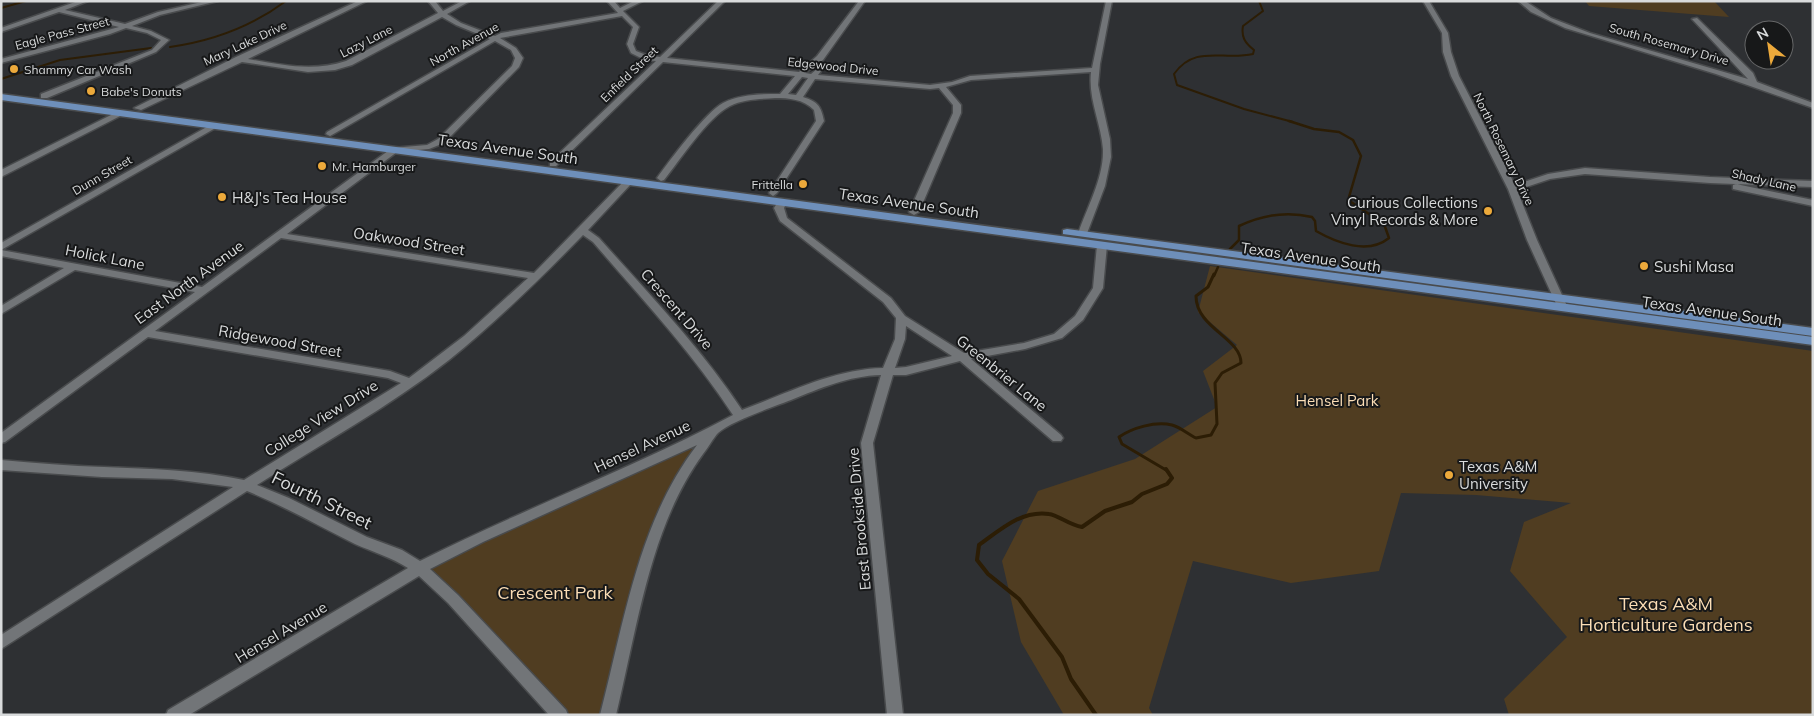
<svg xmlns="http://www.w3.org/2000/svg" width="1814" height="716" viewBox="0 0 1814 716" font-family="Mulish,sans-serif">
<rect width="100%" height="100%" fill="#2e3033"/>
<path fill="#503d21" d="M1585 1H1714L1729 17 1589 6Z
M1210 266 1813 351V715H1509L1504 699 1567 637 1510 571 1524 522 1571 503 1476 495 1401 493 1379 571 1291 583 1193 561 1149 708 1153 715H1064L1021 642 1002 561 1038 491 1135 459 1217 407 1203 371 1237 345 1198 312Z
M716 429 700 447 656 536 608 715H560L420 568Z"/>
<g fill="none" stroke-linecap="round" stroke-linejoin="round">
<path stroke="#2c1d05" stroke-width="2" d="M1259 1 1263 11 1243 26C1241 37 1245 43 1254 50L1253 54C1223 61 1195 44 1174 74L1177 85 1244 109 1293 122
M1 8 26 1
M170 47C213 41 251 27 286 1
M1 79 60 60 151 48"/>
<path stroke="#2c1d05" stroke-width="2.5" d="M1230 249 1239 240V226C1262 215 1287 211 1312 217L1315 221 1316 231C1337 243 1368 255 1389 238L1384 224 1351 202 1349 197 1361 156 1353 140 1339 132 1314 129 1289 121
M1214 276 1218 267"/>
<path stroke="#2c1d05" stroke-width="3" d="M1166 470 1122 444 1119 437C1132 428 1155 421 1172 425 1180 427 1188 434 1196 438L1211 435 1217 424 1215 383 1222 373 1241 363C1241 338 1196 328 1196 296L1208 287 1214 274"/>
<path stroke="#2c1d05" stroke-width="4" d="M1096 715 1071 679 1062 657 1019 599 988 574 977 560 979 545C1000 530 1021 510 1049 514 1058 515 1069 525 1082 527L1105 511 1132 502 1142 494 1167 484 1172 478 1166 469"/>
<g stroke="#494b4d" stroke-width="3">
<path id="minor" d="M78 1H88L65 10 125 24 158 12 206 1H218L160 15 132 26 151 31 169 40 156 52 47 98H41V94L152 50 161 40 147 33 126 28 110 34 1 63V59L119 27 59 12 1 32V28Z
M358 1H367L248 59C282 65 313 72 346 61L438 13 428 1H435L443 11 462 1H470L447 14 461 23 495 36 501 33 618 13 607 1H614L620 8 634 1H643L623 11 639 27 633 44 636 51 649 56 660 57 718 1H725L667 58 799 72 817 56 859 1H865L823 60 805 73 811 74 817 69 821 71 818 75 930 85 952 82 970 76 1092 68 1106 1H1112L1100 64 1098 85 1110 139 1111 157 1105 186 1086 236H1080L1078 234C1087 207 1104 178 1103 149 1101 123 1088 99 1091 72L971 80 946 87 961 105V113L919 212 914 215 909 212 953 113V105L939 88 930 89 815 79 803 97C818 102 821 106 824 121L777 193 773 196 769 193 816 121 814 110C803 99 789 98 775 98 760 99 743 99 730 106 708 117 680 160 664 180L661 181 657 178C670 160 705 113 723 103 740 94 762 94 780 94L795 76 663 62 556 166H550V162L656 61 645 60 631 53 627 44 633 27 622 16 500 38 516 48 523 58 519 67 444 143 429 149 397 152 287 234 534 273 625 180H631V184L588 230 599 238C649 294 701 348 742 410 788 393 834 369 883 368L895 339 896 318 883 302 780 221 774 208 779 200H785L787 202 784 208 787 218 891 298 905 316 964 353 1024 343 1054 334 1075 316 1093 288 1097 245 1099 243H1105L1107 245 1103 288 1083 320 1062 338 1025 349 971 359 1061 435 1063 438 1061 441H1053L960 361 906 375H893L873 443 903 715H887L861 443 881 375C848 376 821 388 791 400 773 407 731 421 718 433 714 437 708 448 703 454 650 526 637 629 616 715H600C624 623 638 522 697 445L483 542 430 569 458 595 566 710 568 715H549L448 603 419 576 189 715H166L168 710 408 568C391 557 373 552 355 544 319 526 284 506 247 491L1 649V635L233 487 172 479 102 477 1 470V460C35 463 70 466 104 467 151 469 198 470 244 480L401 383 388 378 148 337 5 442 1 443V433L195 292 75 270 1 314V306L64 268 1 256V250L202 287 392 148 427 145 438 139 512 66 515 58 511 50 495 41 330 136 326 134 327 132 490 39 456 25 442 17 352 65 335 70 308 72 242 62 141 110 134 108 236 57ZM802 77 808 78 796 95 788 94ZM583 235 593 242C641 298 692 352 733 415 631 469 523 509 420 561L402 550 367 537 289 498 257 485C321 444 389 407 449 360 496 322 540 279 583 235ZM281 238 528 278 464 336 409 378 390 371 155 331ZM906 326 952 356 906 367 895 368 905 339Z
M1423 1H1429L1448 33 1451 52 1459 76 1515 185 1548 174 1585 168 1710 177 1813 181V187L1710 183 1585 174 1550 179 1517 190 1537 240 1567 306 1566 308H1558L1527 240 1508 189 1451 76 1443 52 1442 33Z
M1518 1H1525L1551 18 1590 33 1748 79 1692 19 1697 18 1753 73 1757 82 1813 103V108L1716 74 1565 28 1531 12Z
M119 111 126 113 1 177V170Z
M212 124 219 126 1 250V243Z
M1736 184 1813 200V206L1733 189V185Z"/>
</g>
<g stroke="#494b4d" stroke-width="3">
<path id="major" d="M1 94 1813 337V345L1 100Z
M1067 229 1813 328V336L1063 234V230Z"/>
</g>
<use href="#minor" fill="#727578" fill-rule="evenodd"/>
<use href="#major" fill="#6e8fba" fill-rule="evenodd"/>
</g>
<g fill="#eca93b" stroke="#171819" stroke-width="2">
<circle cx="14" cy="69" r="5"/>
<circle cx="91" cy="91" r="5"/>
<circle cx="322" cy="166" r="5"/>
<circle cx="803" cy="184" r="5"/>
<circle cx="222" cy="197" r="5"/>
<circle cx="1488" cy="211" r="5"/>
<circle cx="1644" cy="266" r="5"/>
<circle cx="1449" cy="475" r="5"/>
</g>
<g text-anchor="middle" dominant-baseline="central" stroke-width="4" stroke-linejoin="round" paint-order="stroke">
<g font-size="12" fill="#d9dbdc" stroke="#171819">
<text transform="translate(62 33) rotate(-15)">Eagle Pass Street</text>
<text transform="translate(366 41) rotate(-27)">Lazy Lane</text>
<text transform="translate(245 43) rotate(-25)">Mary Lake Drive</text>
<text transform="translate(464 44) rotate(-29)">North Avenue</text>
<text transform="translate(1669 44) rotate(16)">South Rosemary Drive</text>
<text transform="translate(833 66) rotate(6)">Edgewood Drive</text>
<text transform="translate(629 74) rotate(-44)">Enfield Street</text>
<text transform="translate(1504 149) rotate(64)">North Rosemary Drive</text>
<text transform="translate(102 175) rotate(-30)">Dunn Street</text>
<text transform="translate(1764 180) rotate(13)">Shady Lane</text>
</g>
<g font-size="12" fill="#d9dbdc" stroke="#171819" text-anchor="start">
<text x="24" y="69">Shammy Car Wash</text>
<text x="101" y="91">Babe's Donuts</text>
<text x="332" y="166">Mr. Hamburger</text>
<text x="793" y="184" text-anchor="end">Frittella</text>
</g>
<g font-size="15" fill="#d9dbdc" stroke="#171819">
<text transform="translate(508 149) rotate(8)">Texas Avenue South</text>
<text transform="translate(909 203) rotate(8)">Texas Avenue South</text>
<text transform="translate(409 241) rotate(9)">Oakwood Street</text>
<text transform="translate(105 257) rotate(11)">Holick Lane</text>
<text transform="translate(1311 257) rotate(8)">Texas Avenue South</text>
<text transform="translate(189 282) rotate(-36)">East North Avenue</text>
<text transform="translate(677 309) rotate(49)">Crescent Drive</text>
<text transform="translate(1712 311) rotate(8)">Texas Avenue South</text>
<text transform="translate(280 341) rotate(10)">Ridgewood Street</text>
<text transform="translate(1002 373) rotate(39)">Greenbrier Lane</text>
<text transform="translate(321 418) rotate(-32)">College View Drive</text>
<text transform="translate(642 446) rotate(-25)">Hensel Avenue</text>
<text transform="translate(859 519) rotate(-95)">East Brookside Drive</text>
<text transform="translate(281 632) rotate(-31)">Hensel Avenue</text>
</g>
<g font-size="15" fill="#d9dbdc" stroke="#171819" text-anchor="start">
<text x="232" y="197">H&amp;J's Tea House</text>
<text x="1478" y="202" text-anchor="end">Curious Collections<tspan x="1478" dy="17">Vinyl Records &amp; More</tspan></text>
<text x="1654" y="266">Sushi Masa</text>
<text x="1459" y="466">Texas A&amp;M<tspan x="1459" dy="17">University</tspan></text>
</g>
<g font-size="15" fill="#fcdeb6" stroke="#171819">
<text x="1337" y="400">Hensel Park</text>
</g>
<g font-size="18" fill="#d9dbdc" stroke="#171819">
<text transform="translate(322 500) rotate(26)">Fourth Street</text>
</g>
<g font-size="18" fill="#fcdeb6" stroke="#171819">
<text x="555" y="592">Crescent Park</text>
<text x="1666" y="603">Texas A&amp;M<tspan x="1666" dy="21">Horticulture Gardens</tspan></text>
</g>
</g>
<rect width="1814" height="716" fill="none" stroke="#d9dbdc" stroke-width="5"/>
<g transform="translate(1769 45) rotate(330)"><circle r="24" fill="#171819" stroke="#656667"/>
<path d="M0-4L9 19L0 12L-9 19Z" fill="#eca93b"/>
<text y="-8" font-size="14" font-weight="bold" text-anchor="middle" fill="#d9dbdc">N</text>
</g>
</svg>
